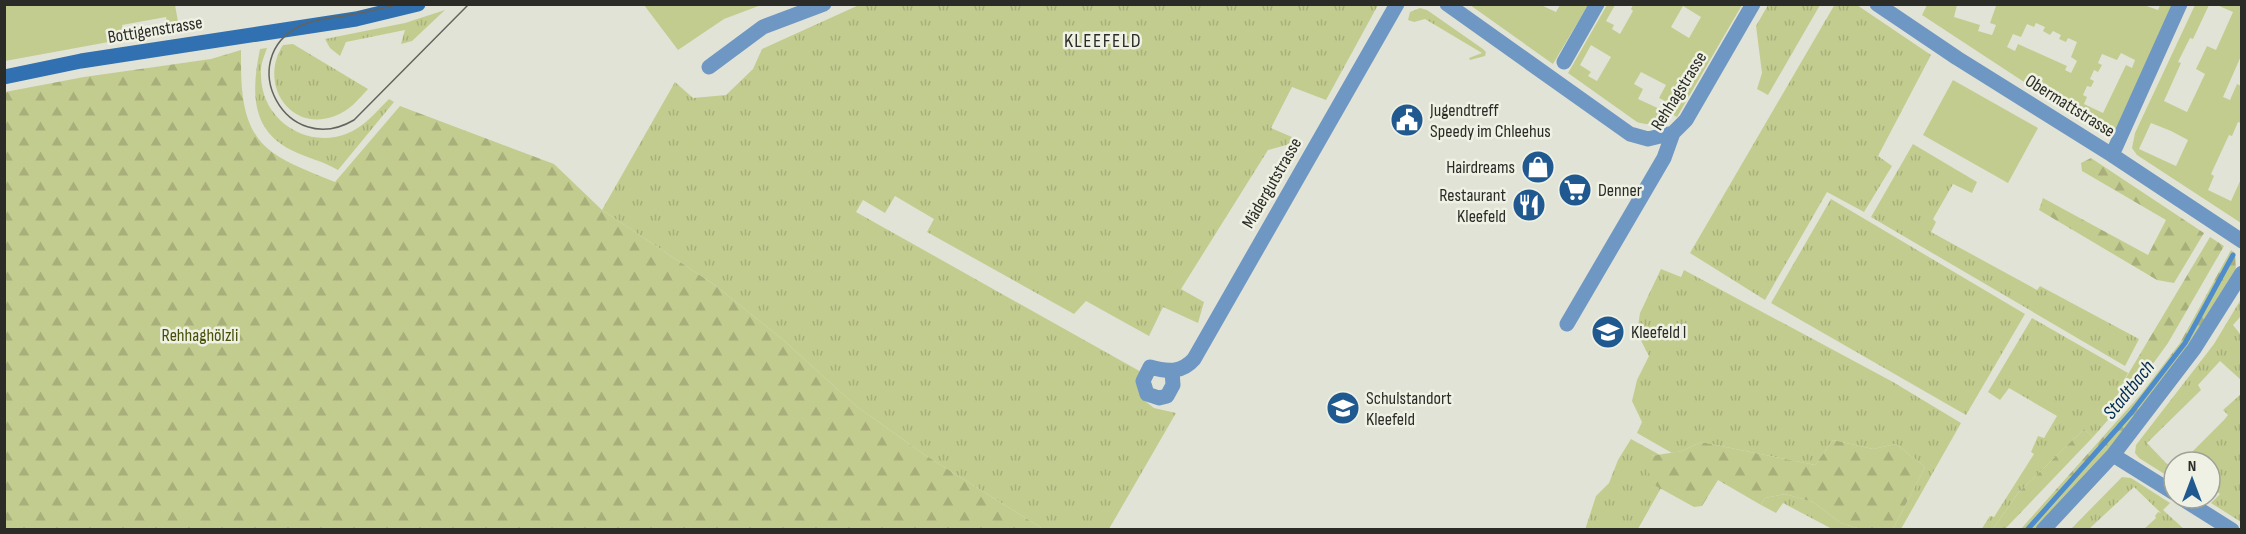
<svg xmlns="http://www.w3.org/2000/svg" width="2246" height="534" viewBox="0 0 2246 534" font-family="'Sofia Sans Condensed',sans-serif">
<defs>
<pattern id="grass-tufts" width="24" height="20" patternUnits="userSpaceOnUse" patternTransform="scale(1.5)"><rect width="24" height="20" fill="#c3cc8f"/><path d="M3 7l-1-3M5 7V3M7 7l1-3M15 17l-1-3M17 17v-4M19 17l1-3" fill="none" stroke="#a8af7b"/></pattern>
<pattern id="forest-firs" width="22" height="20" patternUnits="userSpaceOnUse" patternTransform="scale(1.5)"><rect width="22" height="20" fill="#c3cc8f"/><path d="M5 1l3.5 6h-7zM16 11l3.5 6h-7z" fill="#a8af7b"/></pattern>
</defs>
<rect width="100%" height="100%" fill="#e1e3d6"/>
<path fill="url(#grass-tufts)" d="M1835 4 1857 5 1931 55 1878 156 1892 166 1864 212 1827 192 1765 300 1690 253Z
M859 5H1378L1326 100 1292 87 1271 128 1301 141 1268 150 1181 289 1204 302 1198 323 1163 307 1149 336 1086 301 1074 314 927 232 934 219 895 196 885 213 863 200 856 212 1143 373 1140 397 1154 408 1176 413 1109 529H1043L925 455 856 406 781 338 716 286 602 210 675 82 693 98 726 95 753 69 762 49Z
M1768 5H1820L1768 95 1757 89 1762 73 1756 26Z
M1420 8 1427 10 1483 49 1486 52 1485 56 1470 60 1469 58 1482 53 1425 19 1414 22 1408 20 1410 12Z
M445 10 412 41 401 44 405 30 346 42 340 56 330 48 325 39 405 23Z
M293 44 368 89C359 99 349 111 335 116 290 133 258 84 283 45Z
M267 48C264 57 260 65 261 75 261 119 305 149 346 134 363 128 376 112 389 99L394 102 338 170C323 161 307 158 291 150 249 129 252 88 260 49Z
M1913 144 1977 182 1972 193 1953 184 1933 219 1936 222 1931 232 2037 290 2040 286 2139 339 2125 366 1871 217Z
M1831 199 2025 314 1966 415 1771 303Z
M1661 269 1681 277 1684 270 1893 382 1961 423 1901 529H1893L1925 467 1896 444 1873 449 1833 440 1815 465 1701 442 1682 451 1672 453 1637 433 1642 422 1632 401 1637 380 1649 356 1637 333 1640 313Z
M2241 299V316L2233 325 2241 335V380L2220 361 2198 385 2201 390 2147 443 2166 463 2174 468V480L2139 458 2135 453 2136 445 2214 344Z
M2032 318 2128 373 2121 386 2131 394 2093 437 2084 429 2018 493 1993 529 1981 530 1990 516 1994 517 2034 454 2031 452 2038 436 2044 438 2057 416 2009 388 2000 400 1988 392Z
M2241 394V522L2211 503 2220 494 2210 487V462H2182L2224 420 2228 415 2223 410Z
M1631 439 1660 455 1651 456 1656 485 1661 488 1638 529 1585 530 1596 496 1609 483 1618 460Z
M2122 477 2131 478 2170 503 2163 510 2184 529H2144L2156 518 2155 516 2158 512 2161 513 2134 487 2089 529H2071Z
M1785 494 1813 502 1841 523 1861 529H1832L1783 503 1776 513 1761 505 1765 498Z"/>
<path fill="url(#forest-firs)" d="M241 50C241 86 240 129 272 152 288 164 316 174 335 182L400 106 554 164 602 210 716 286 781 338 856 406 925 455 1043 529H5V92L84 77 211 59Z
M2091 158 2204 233 2174 283 2157 280 2039 210 2043 198 2148 255 2166 220 2082 171 2081 163Z
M2210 237 2224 246 2168 343 2131 394 2121 386Z
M2231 250 2235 253 2236 271 2125 441 2039 529 2020 530 2141 394 2180 343Z
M2084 429 2093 437 2005 529H1993L2018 493Z
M1833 440 1873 449 1896 444 1925 467 1893 529H1861L1841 523 1813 502 1785 494 1765 498 1761 505 1718 480 1702 506 1694 507 1656 486 1644 464 1651 456 1682 451 1701 442 1815 465Z"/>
<path fill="#c3cc8f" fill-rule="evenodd" d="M5 4 175 5 179 27 176 30 169 32 166 17 122 25 125 39 5 61Z
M2141 4 2158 10 2160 5H2175L2116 130 2111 133 2099 131 1922 15 1927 5H1957L1954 17 1980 25 1978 31 1992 35 1996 25 1990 23 1996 6 1992 5ZM2036 23 2045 27 2043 31 2050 35 2053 31 2061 35 2059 39 2066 42 2068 38 2077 42 2071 57 2077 61 2071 73 2065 70 2067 66 2018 44 2015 51 2007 47 2013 34 2021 37 2027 24 2034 27ZM2121 53 2135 60 2132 68 2126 65 2103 113 2084 104 2087 97 2083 95 2087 86 2091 87 2094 81 2090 79 2094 70 2098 72 2102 65 2098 63 2102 54 2117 60Z
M644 5H761L724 19 678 50Z
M1470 5H1541L1556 12 1560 5H1588L1553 64Z
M1607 5H1615L1606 21 1614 25 1612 29 1620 34 1633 11 1631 9 1633 5H1742L1677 117 1669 113C1662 125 1649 126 1637 122L1568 73ZM1683 6 1701 17 1689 38 1671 27ZM1591 45 1611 57 1597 81 1588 76 1591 72 1580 65ZM1641 72 1666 85 1659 98 1667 102 1662 110 1638 99 1643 89 1634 84Z
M2195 5H2209L2193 39 2190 38 2178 62 2181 63 2164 101 2187 112 2205 74 2196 69 2207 46 2216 50 2233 12 2217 5H2241V56L2223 97 2230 100 2237 84 2241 86V123L2238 122 2232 136 2229 135 2211 174 2214 176 2208 190 2231 201 2241 179V223L2137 155 2132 148 2135 133ZM2151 123 2171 131 2188 140 2176 166 2139 149Z
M1953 80 2038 128 2008 183 1923 135Z"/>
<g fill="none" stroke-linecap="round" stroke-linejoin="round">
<path stroke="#4f8ccc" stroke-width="5" d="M2027 530 2131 413 2185 343 2233 255"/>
<path stroke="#6f97c3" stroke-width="15" d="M1447 4 1630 134 1648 139 1673 133
M1877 4 1957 58 2112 155 2242 241
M1564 62 1597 4
M709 67 763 27 824 4
M2112 155 2180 4
M1567 324 1664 158 1673 133 1686 120 1753 4
M1172 371 1173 385 1167 396 1159 398 1147 394 1143 381 1150 367C1167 372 1182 373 1194 359L1397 4
M2113 455 2174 493
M2181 498 2232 530
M2043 530 2113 455 2194 349 2242 273"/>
<path stroke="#3271b1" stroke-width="15" d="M4 77 81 61 356 19 418 4"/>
<path stroke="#63645d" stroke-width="1.5" d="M399 4C382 9 366 12 349 15 333 18 315 19 300 26 233 59 286 160 354 120L469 4"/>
</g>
<defs>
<g id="civic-disc" transform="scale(1.725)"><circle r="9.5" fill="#205990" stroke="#eef1e3"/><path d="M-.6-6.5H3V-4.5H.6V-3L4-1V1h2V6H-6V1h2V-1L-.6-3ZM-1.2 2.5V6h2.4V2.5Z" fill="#fff"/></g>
<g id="shop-disc" transform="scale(1.725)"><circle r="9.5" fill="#205990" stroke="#eef1e3"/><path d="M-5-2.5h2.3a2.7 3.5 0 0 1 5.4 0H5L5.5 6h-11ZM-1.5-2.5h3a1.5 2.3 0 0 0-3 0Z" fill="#fff"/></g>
<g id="supermarket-disc" transform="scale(1.725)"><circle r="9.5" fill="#205990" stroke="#eef1e3"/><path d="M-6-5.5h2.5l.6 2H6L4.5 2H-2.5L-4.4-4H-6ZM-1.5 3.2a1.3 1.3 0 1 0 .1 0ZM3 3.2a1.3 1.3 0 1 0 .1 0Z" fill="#fff"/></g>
<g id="restaurant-disc" transform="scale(1.725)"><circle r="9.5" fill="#205990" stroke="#eef1e3"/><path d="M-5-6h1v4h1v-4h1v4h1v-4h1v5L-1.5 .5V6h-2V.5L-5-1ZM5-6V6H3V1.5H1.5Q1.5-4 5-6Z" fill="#fff"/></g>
<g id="school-disc" transform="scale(1.725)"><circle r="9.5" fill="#205990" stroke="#eef1e3"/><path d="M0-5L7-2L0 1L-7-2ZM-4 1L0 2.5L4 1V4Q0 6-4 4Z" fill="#fff"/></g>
</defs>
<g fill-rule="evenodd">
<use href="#civic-disc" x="1407" y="120"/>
<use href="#shop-disc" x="1538" y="167"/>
<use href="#supermarket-disc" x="1575" y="190"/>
<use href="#restaurant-disc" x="1529" y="205"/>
<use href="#school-disc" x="1608" y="332"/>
<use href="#school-disc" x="1343" y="408"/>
</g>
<g text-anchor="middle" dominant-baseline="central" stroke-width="5" stroke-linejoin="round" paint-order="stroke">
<g font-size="18" fill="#2b2c27" stroke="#eef1e3">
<text transform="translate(155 30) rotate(-9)">Bottigenstrasse</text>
<text transform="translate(1679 91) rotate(-58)">Rehhagstrasse</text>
<text transform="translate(2070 106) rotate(32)">Obermattstrasse</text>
<text transform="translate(1272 183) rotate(-60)">Mädergutstrasse</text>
</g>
<g font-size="18" fill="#2b2c27" stroke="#eef1e3" text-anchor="start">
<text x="1430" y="110">Jugendtreff<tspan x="1430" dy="21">Speedy im Chleehus</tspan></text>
<text x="1515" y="167" text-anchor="end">Hairdreams</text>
<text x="1598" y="190">Denner</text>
<text x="1506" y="195" text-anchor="end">Restaurant<tspan x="1506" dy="21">Kleefeld</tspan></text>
<text x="1631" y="332">Kleefeld I</text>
<text x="1366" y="398">Schulstandort<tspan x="1366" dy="21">Kleefeld</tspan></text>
</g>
<g font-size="18" fill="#484f08" stroke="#eef1e3">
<text x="200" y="335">Rehhaghölzli</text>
</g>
<g font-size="20" letter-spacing="1.5" fill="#2b2c27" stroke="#eef1e3">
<text x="1103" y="41">KLEEFELD</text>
</g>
<g font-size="20" font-style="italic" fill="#002b54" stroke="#eef1e3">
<text transform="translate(2129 390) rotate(-51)">Stadtbach</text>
</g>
</g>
<rect width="2246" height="534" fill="none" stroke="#2b2c27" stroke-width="12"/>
<g transform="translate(2192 480)"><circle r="28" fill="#eef1e3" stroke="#a0a298" stroke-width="1.5"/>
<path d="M0-4.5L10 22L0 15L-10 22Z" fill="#205990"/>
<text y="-9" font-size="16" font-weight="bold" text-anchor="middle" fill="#2b2c27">N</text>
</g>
</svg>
